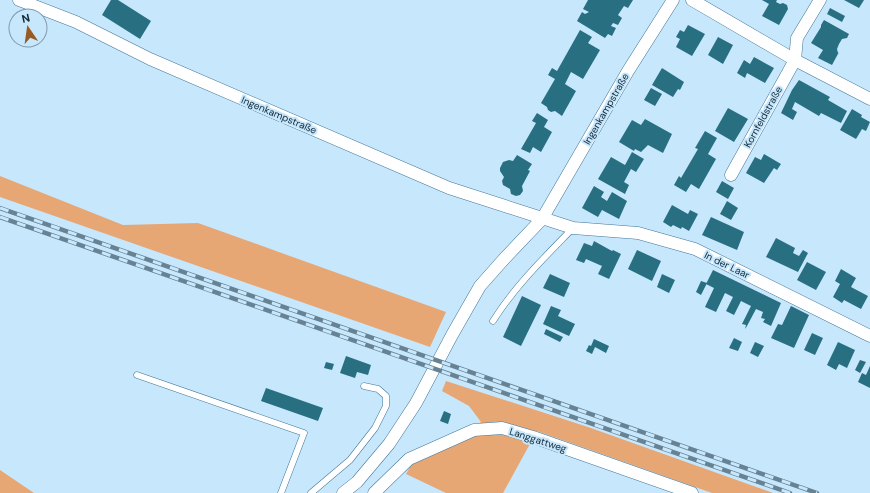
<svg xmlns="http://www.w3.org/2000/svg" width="870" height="493" viewBox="0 0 870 493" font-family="'DM Sans',sans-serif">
<rect width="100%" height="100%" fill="#c7e7fd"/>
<path fill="#e6a775" d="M0 176 123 225 198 223 446 312 430 347 0 197Z
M446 381 588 427 773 493H712L537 431 503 493H446L406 474 411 465 481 422 469 406 442 391Z
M0 470 34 493H0Z"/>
<path fill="#296f82" d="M111 0H118L151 21 140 39 102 15Z
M588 0H633L628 8 624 6 618 15 622 18 618 25 613 23 611 26 616 28 612 36 608 34 605 38 577 21 582 12 585 14 589 12 583 9Z
M762 0H777L776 2 780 4 783 3 787 5 788 9 779 25 762 16 769 4Z
M844 0H864L859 8Z
M830 8 845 16 842 22 827 14Z
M824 20 849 34 847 38 842 39 839 44 837 49 838 53 839 52 832 65 818 58 823 50 811 43 821 27V25Z
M688 25 705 34 692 56 676 47 680 39 676 37 680 30 684 32Z
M580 30 592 37 588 43 600 50 583 79 571 72 565 84 576 91 562 116 555 111 551 112 548 110 547 107 541 103 555 79 548 75 552 68 557 71Z
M718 37 733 45 723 64 708 55Z
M754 57 774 68 765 83 747 73 745 78 737 73 744 60 750 64Z
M662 68 684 82 680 90 678 89 673 97 652 85Z
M799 80 830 97 828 100 847 111 841 123 821 113 819 116 795 102 792 109 797 112 793 120 781 113 792 90Z
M651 88 662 94 655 106 644 100Z
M728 108 748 119 734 142 715 131Z
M852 109 862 115 861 117 870 122 866 131 862 129 856 139 840 130Z
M537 113 548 120 544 127 552 132 541 152 533 147 530 153 521 149 536 123 532 121Z
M645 119 672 134 663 153 648 145 641 152 635 149 634 151 619 142 632 120 641 125Z
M705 131 717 138 708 154 716 159 699 189 691 184 686 192 674 185 679 176 681 178 698 149 695 148Z
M632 152 644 159 636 172 631 169 624 182 629 185 625 194 598 179 611 157 625 165Z
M764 154 781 164 777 170 774 168 764 183 746 173 755 157 761 160Z
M517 155 532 164 528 170 530 171 522 186 523 191 520 195 516 196 511 194 510 189 503 185 502 181 504 177 500 171V168L503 162 509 160 513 161Z
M722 181 734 188 728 199 716 192Z
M594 186 604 192 601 197 607 201 612 192 627 201 619 219 602 210 598 217 582 208Z
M727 201 738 208 731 220 720 214Z
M672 205 688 214 690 210 698 214 689 231 682 227 681 229 673 225 671 227 663 222Z
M711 217 744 232 737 250 702 235Z
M776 238 795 248 793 253 799 256 803 250 808 253 798 272 766 257Z
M594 241 612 251 613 250 621 254 609 279 598 274 602 266 586 259 584 263 576 260 584 243 592 246Z
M637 250 661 261 652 281 628 269Z
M807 262 826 272 816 290 797 280Z
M841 269 856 278 851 287 868 296 861 309 844 300 842 303 833 297 840 284 835 281Z
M713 270 781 303 771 326 763 322 765 319 761 318 763 312 756 309 747 326 745 329 746 325 742 324 751 306 741 301 734 315 726 311 733 297 725 293 716 312 705 307 714 288 706 284Z
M550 274 570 283 564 297 543 288Z
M662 274 675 280 669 293 657 287Z
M701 281 707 283 701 295 696 292Z
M522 296 541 305 521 346 503 337Z
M551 306 561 310 558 316 575 324 569 336 543 324Z
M791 306 809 315 794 348 771 338 778 324 782 325Z
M546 329 563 337 560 342 544 334Z
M812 333 823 338 815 355 804 350Z
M734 338 742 342 738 351 729 348Z
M594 339 609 346 606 353 595 347 592 354 586 351 589 345 591 346Z
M755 342 764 346 758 357 750 353Z
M838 342 855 350 847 368 839 364 836 370 827 365Z
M346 356 371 365 368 375 357 372 355 378 340 373Z
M860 360 866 362 860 373 855 370Z
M326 362 334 364 332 370 324 368Z
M870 366V388L858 382 862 373 866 375Z
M266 388 323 408 318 421 261 401Z
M444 411 451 414 448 424 440 421Z"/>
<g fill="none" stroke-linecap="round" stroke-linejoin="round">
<g stroke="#427696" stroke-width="7">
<path id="service" d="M493 321C515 286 544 258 573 228
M137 375 304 433 281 493
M311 493 350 460 375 428 386 406V396L378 389 364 386"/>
</g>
<g stroke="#427696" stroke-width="13">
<path id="minor" d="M19 0 76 22 150 59 449 188 573 228 638 233 695 249 870 336
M692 0 795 60 870 99
M731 175 795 60 797 38 820 0
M343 493 357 482 389 444 416 403 452 335 480 286 504 259 542 219 628 71 673 0
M374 493 409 459 474 430 502 428 533 437 692 493"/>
</g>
<use href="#service" stroke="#fff" stroke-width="6"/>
<use href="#minor" stroke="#fff" stroke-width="12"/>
<g stroke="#678293" stroke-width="4.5">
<path id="rail" d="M0 208 817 493
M0 217 790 493"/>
</g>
<use href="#rail" stroke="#c7e7fd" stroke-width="3" stroke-dasharray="9" stroke-linecap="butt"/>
</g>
<g text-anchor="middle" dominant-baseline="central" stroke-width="4" stroke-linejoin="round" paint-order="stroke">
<g font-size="10" fill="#132937" stroke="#c7e7fd">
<text transform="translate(606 109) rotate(-60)">Ingenkampstraße</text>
<text transform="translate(279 115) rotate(23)">Ingenkampstraße</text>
<text transform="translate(763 117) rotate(-61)">Kornfeldstraße</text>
<text transform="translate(727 265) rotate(26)">In der Laar</text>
<text transform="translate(538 440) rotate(18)">Langgattweg</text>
</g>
</g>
<g transform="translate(28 28) rotate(347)"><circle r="19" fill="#c7e7fd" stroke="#7f9bae"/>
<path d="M0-3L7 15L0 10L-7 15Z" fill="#995a22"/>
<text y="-6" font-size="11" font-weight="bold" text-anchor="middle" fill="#132937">N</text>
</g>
</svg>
